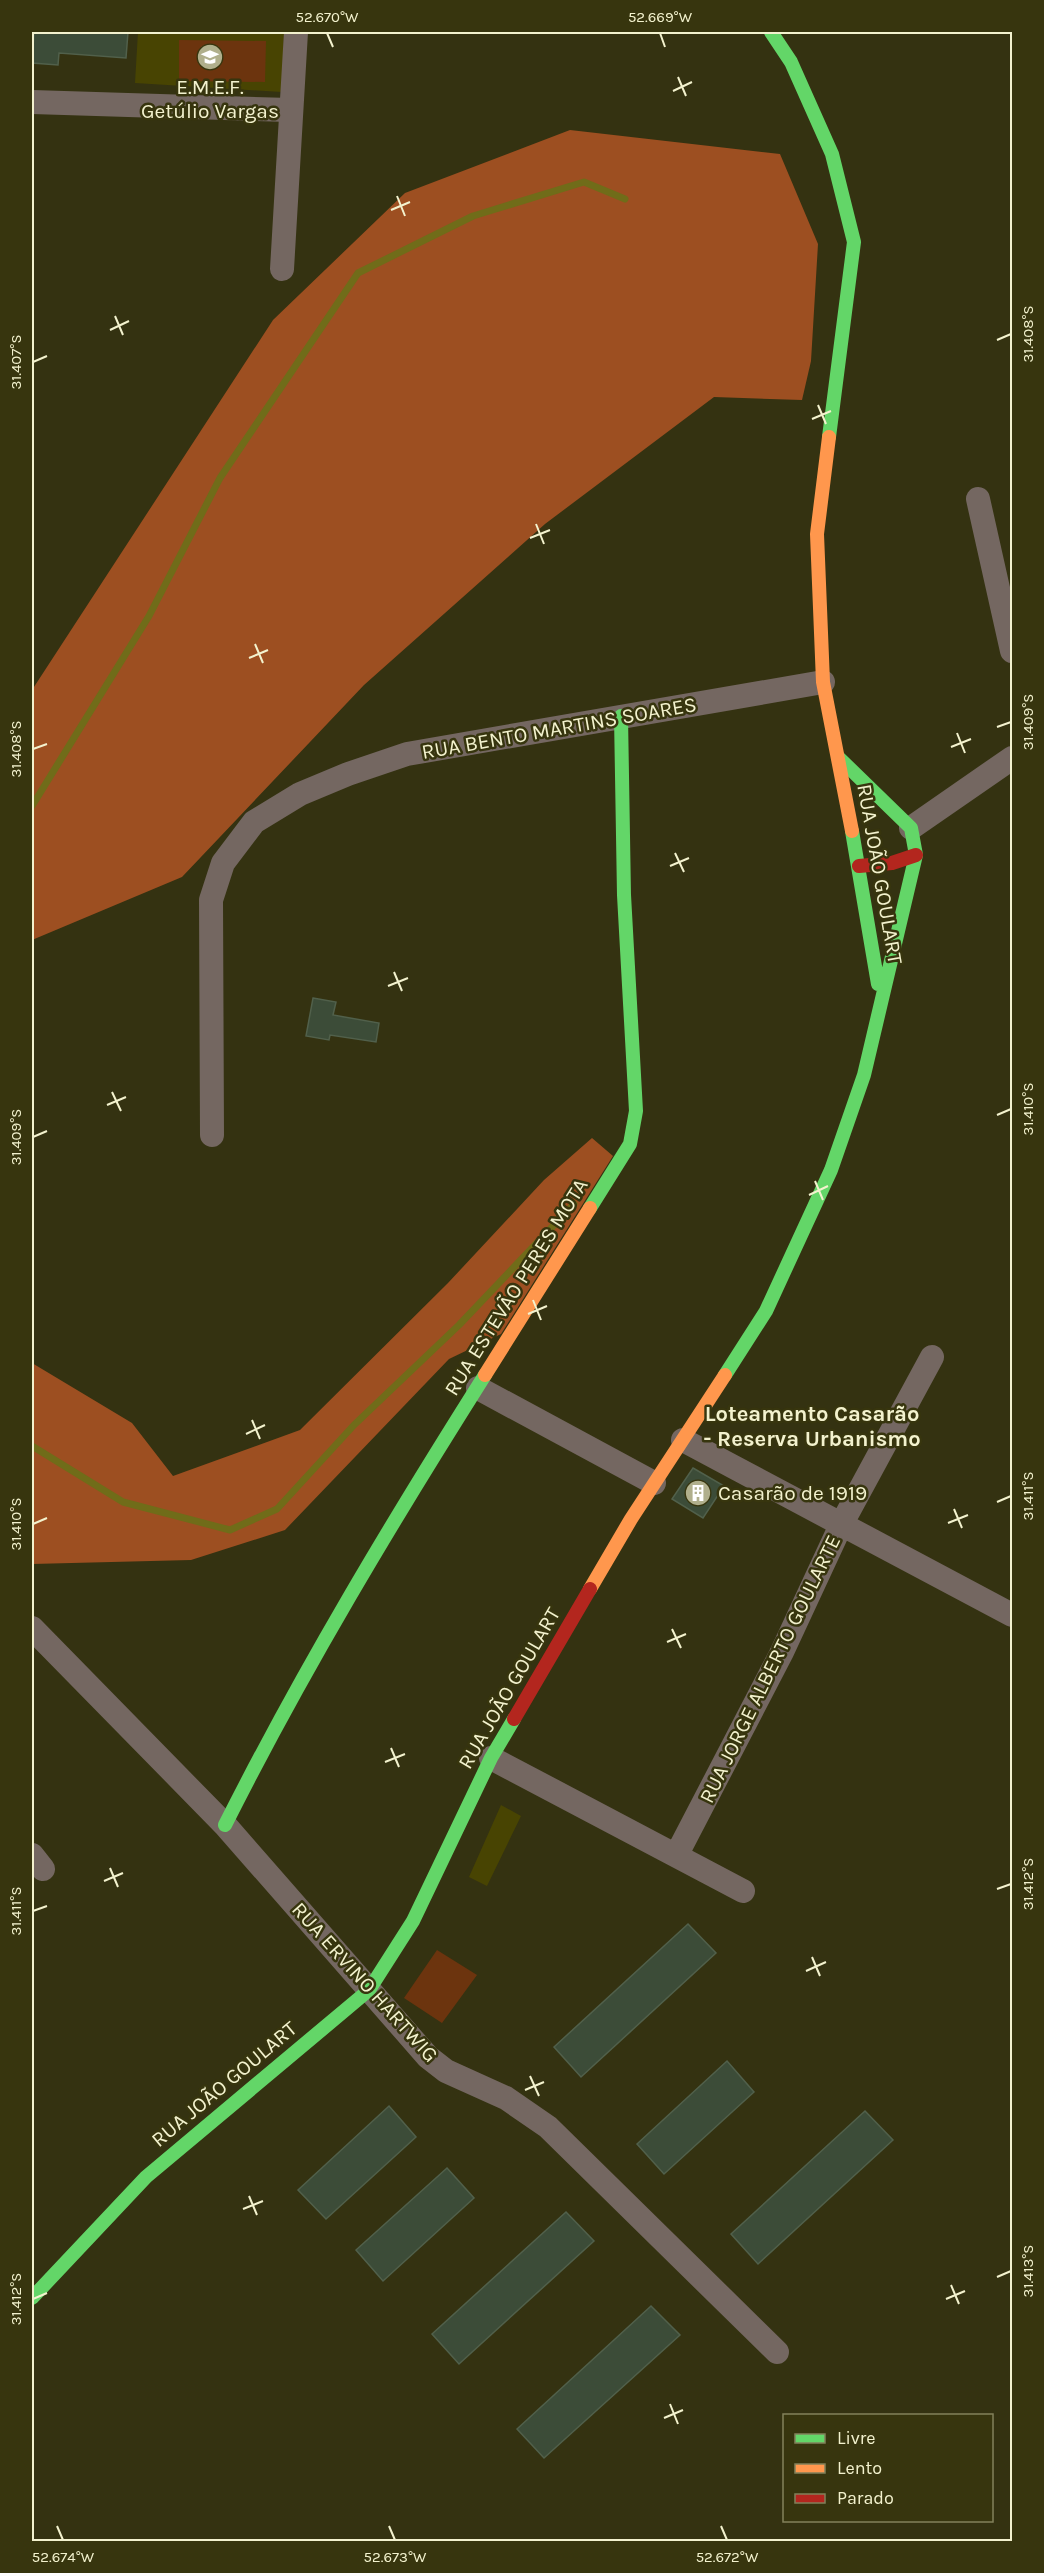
<svg xmlns="http://www.w3.org/2000/svg" width="1044" height="2573" viewBox="0 0 1044 2573" font-family="Karla,sans-serif">
<rect width="100%" height="100%" fill="#343211"/>
<path fill="#484402" d="M138 32H284L282 92 135 83Z
M501 1805 521 1816 487 1886 469 1877Z"/>
<path fill="#6c340e" d="M179 40 266 41 265 82 179 81Z
M437 1950 477 1975 442 2023 404 1998Z"/>
<path fill="#9d4f21" d="M570 130 780 154 818 244 811 361 802 400 714 397 545 524 364 685 182 877 32 940V690L273 320 405 193Z
M592 1138 613 1156 501 1334 449 1359 285 1530 191 1560 32 1564V1363L132 1423 173 1476 300 1430 448 1283 544 1180Z"/>
<g fill="none" stroke-linecap="round" stroke-linejoin="round">
<path stroke="#706c19" stroke-width="7" d="M32 806 149 616 220 478 358 273 473 216 584 182 625 199
M32 1446 123 1502 230 1530 277 1509 354 1425 459 1325 574 1204"/>
</g>
<path fill="#3c4c38" stroke="#51604b" stroke-width="1.5" d="M34 32H128L126 58 59 53 58 65 32 63Z
M313 998 336 1002 333 1015 379 1023 376 1042 330 1035 329 1040 306 1036Z
M693 1468 724 1486 703 1518 672 1499Z
M688 1924 716 1953 581 2077 554 2047Z
M727 2061 754 2092 664 2174 637 2144Z
M389 2106 416 2137 326 2219 298 2190Z
M865 2111 893 2140 758 2264 731 2234Z
M447 2168 474 2198 383 2281 356 2250Z
M566 2212 594 2241 459 2364 432 2334Z
M651 2306 680 2335 544 2458 517 2429Z"/>
<g fill="none" stroke-linecap="round" stroke-linejoin="round">
<path stroke="#746761" stroke-width="24" d="M32 102 290 110
M282 269 296 32
M978 499 1012 651
M911 828 1012 758
M212 1135 211 900 223 863 254 822 300 794 348 774 407 754 823 682
M478 1388 654 1483
M683 1440 1012 1615
M32 1628 225 1825 428 2057 446 2071 506 2098 548 2127 777 2352
M491 1758 743 1891
M677 1854 782 1652 841 1525 932 1357
M32 1855 43 1869"/>
<path stroke="#63d668" stroke-width="14" d="M771 32 791 62 832 154 854 242 829 437
M852 831 878 984
M590 1208 630 1144 636 1111 624 895 621 716
M725 1375 766 1311 831 1170 864 1075 916 855 911 828 838 757
M225 1825C303 1670 392 1522 485 1375
M32 2298 146 2177 369 1990 413 1921 491 1758 514 1719"/>
<path stroke="#ff974d" stroke-width="14" d="M829 437 817 534 823 682 852 831
M485 1375 590 1208
M590 1589 631 1519 725 1375"/>
<path stroke="#b3261e" stroke-width="14" d="M859 866 892 863 916 855
M514 1719 590 1589"/>
</g>
<path fill="none" stroke="#f3f2ce" stroke-width="2" d="M327 33 333 47M660 33 665 47M678 77 686 96M673 91 692 82M397 196 405 216M391 210 410 202M115 316 123 335M110 330 129 321M997 340 1011 334M33 362 47 356M818 405 826 424M812 419 831 411M536 524 544 544M530 538 550 530M255 644 263 663M249 658 268 650M997 727 1011 722M957 733 965 753M951 747 971 739M33 749 47 744M675 853 684 872M670 866 689 858M394 972 402 991M388 986 408 978M112 1092 121 1111M107 1105 126 1097M997 1115 1011 1109M33 1137 47 1131M815 1181 823 1200M809 1195 828 1186M533 1300 541 1320M528 1314 547 1306M252 1420 260 1439M246 1434 265 1425M997 1502 1011 1496M954 1509 962 1528M948 1523 968 1515M33 1524 47 1518M672 1629 681 1648M667 1642 686 1634M391 1748 399 1767M385 1762 405 1754M110 1868 118 1887M104 1881 123 1873M997 1889 1011 1884M33 1911 47 1906M812 1957 820 1976M806 1971 826 1962M530 2076 539 2096M525 2090 544 2082M249 2196 257 2215M243 2209 263 2201M997 2277 1011 2271M951 2285 959 2304M33 2299 47 2293M946 2299 965 2291M670 2404 678 2424M664 2418 683 2410M57 2526 63 2540M389 2526 395 2540M721 2526 727 2540"/>
<defs>
<g id="school-disc" transform="scale(1.35)"><circle r="9.5" fill="#b0af8c" stroke="#37350e"/><path d="M0-5L7-2L0 1L-7-2ZM-4 1L0 2.5L4 1V4Q0 6-4 4Z" fill="#fff"/></g>
<g id="building-disc" transform="scale(1.35)"><circle r="9.5" fill="#b0af8c" stroke="#37350e"/><path d="M-4-6H4V6H1V3H-1V6H-4ZM-2.5-4.3h1.7v1.8h-1.7ZM.8-4.3h1.7v1.8H.8ZM-2.5-1h1.7V.8h-1.7ZM.8-1h1.7V.8H.8Z" fill="#fff"/></g>
</defs>
<g fill-rule="evenodd">
<use href="#school-disc" x="210" y="57"/>
<use href="#building-disc" x="698" y="1493"/>
</g>
<g text-anchor="middle" dominant-baseline="central" stroke-width="5" stroke-linejoin="round" paint-order="stroke">
<g font-size="21" fill="#f3f2ce" stroke="#37350e">
<text x="210" y="87">E.M.E.F.<tspan x="210" dy="24">Getúlio Vargas</tspan></text>
<text x="718" y="1493" text-anchor="start">Casarão de 1919</text>
</g>
<g font-size="21" fill="#f3f2ce" stroke="#37350e">
<text transform="translate(559 728) rotate(-10)">RUA BENTO MARTINS SOARES</text>
<text transform="translate(880 874) rotate(80)">RUA JOÃO GOULART</text>
<text transform="translate(516 1287) rotate(-58)">RUA ESTEVÃO PERES MOTA</text>
<text transform="translate(770 1669) rotate(-64)">RUA JORGE ALBERTO GOULARTE</text>
<text transform="translate(509 1688) rotate(-60)">RUA JOÃO GOULART</text>
<text transform="translate(365 1982) rotate(48)">RUA ERVINO HARTWIG</text>
<text transform="translate(224 2084) rotate(-40)">RUA JOÃO GOULART</text>
</g>
<g font-size="22" font-weight="bold" fill="#f3f2ce" stroke="#37350e">
<text x="812" y="1414">Loteamento Casarão<tspan x="812" dy="25">- Reserva Urbanismo</tspan></text>
</g>
</g>
<rect width="1044" height="2573" fill="none" stroke="#37350e" stroke-width="66"/>
<rect x="783" y="2414" width="210" height="108" fill="#37350e" stroke="#82815b" stroke-width="1.5"/>
<rect x="795" y="2434" width="30" height="9" fill="#63d668" stroke="#82815b" stroke-width="1.5"/>
<text x="837" y="2444" font-size="18" fill="#f3f2ce">Livre</text>
<rect x="795" y="2464" width="30" height="9" fill="#ff974d" stroke="#82815b" stroke-width="1.5"/>
<text x="837" y="2474" font-size="18" fill="#f3f2ce">Lento</text>
<rect x="795" y="2494" width="30" height="9" fill="#b3261e" stroke="#82815b" stroke-width="1.5"/>
<text x="837" y="2504" font-size="18" fill="#f3f2ce">Parado</text>
<rect x="33" y="33" width="978" height="2507" fill="none" stroke="#f3f2ce" stroke-width="2"/>
<g font-size="15" text-anchor="middle" fill="#f3f2ce">
<text x="327" y="22">52.670°W</text>
<text x="660" y="22">52.669°W</text>
<text transform="translate(1028 334) rotate(-90)" y="5">31.408°S</text>
<text transform="translate(16 362) rotate(-90)" y="5">31.407°S</text>
<text transform="translate(1028 722) rotate(-90)" y="5">31.409°S</text>
<text transform="translate(16 749) rotate(-90)" y="5">31.408°S</text>
<text transform="translate(1028 1109) rotate(-90)" y="5">31.410°S</text>
<text transform="translate(16 1137) rotate(-90)" y="5">31.409°S</text>
<text transform="translate(1028 1496) rotate(-90)" y="5">31.411°S</text>
<text transform="translate(16 1524) rotate(-90)" y="5">31.410°S</text>
<text transform="translate(1028 1884) rotate(-90)" y="5">31.412°S</text>
<text transform="translate(16 1911) rotate(-90)" y="5">31.411°S</text>
<text transform="translate(1028 2271) rotate(-90)" y="5">31.413°S</text>
<text transform="translate(16 2299) rotate(-90)" y="5">31.412°S</text>
<text x="63" y="2562">52.674°W</text>
<text x="395" y="2562">52.673°W</text>
<text x="727" y="2562">52.672°W</text>
</g>
</svg>
